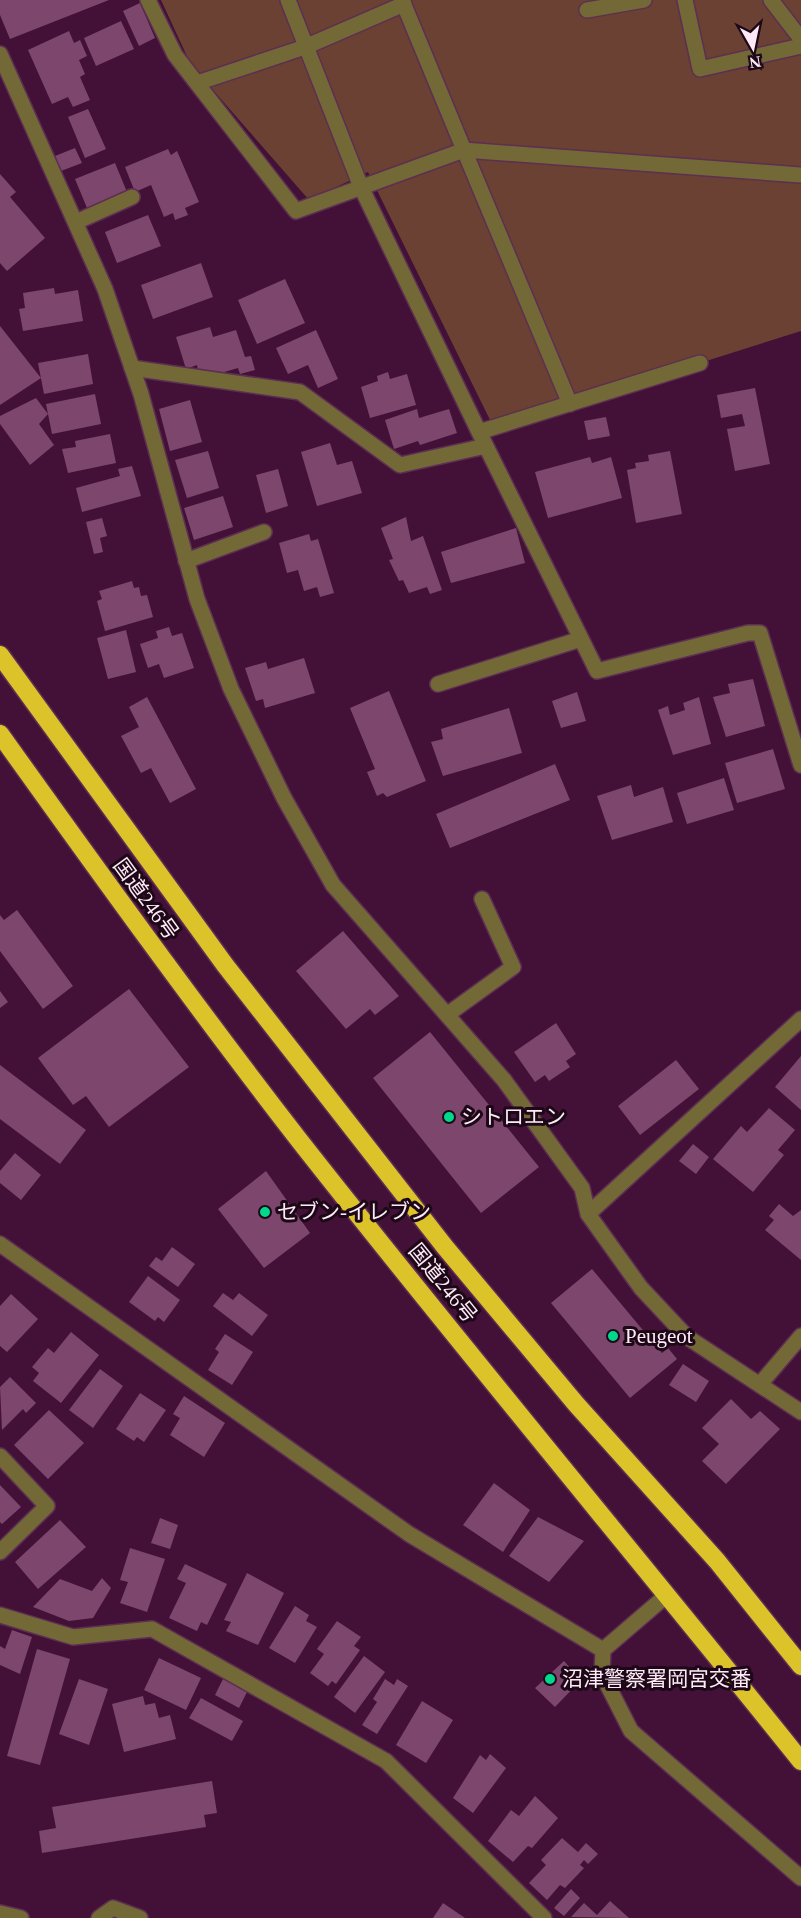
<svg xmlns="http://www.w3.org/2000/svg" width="801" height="1918" viewBox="0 0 801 1918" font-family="'Times New Roman','Noto Sans JP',serif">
<rect width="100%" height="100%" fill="#431137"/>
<path fill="#6b4133" d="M161 0H801V331L494 428 368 172 309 200 191 65Z"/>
<path fill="#7d466d" d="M0 0H109L10 39 0 15Z
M140 3 155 38 139 46 123 11Z
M121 21 134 49 96 66 84 38Z
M69 31 74 43 80 40 87 56 79 60 85 74 80 77 90 100 73 107 68 97 52 104 28 50Z
M88 109 106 149 85 158 68 117Z
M75 148 82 163 61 171 55 156Z
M168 149 171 155 177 151 199 202 185 208 188 215 175 220 173 213 164 217 151 185 135 192 125 167Z
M115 163 127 192 87 208 75 179Z
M0 174 16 192 10 197 45 238 7 271 0 263Z
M148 215 161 246 117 263 105 232Z
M201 263 213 297 153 319 141 285Z
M285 279 305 323 257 344 238 300Z
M54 288 55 294 78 290 83 321 23 331 19 309 25 308 23 293Z
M0 326 41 378 0 405Z
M210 327 213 337 236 330 245 357 251 356 255 370 240 374 238 368 221 373 198 371 197 365 186 369 176 337Z
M316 330 338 379 318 388 308 365 288 374 276 348Z
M88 354 93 384 44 394 38 363Z
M388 372 390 379 407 374 416 405 370 418 361 387 378 381 377 376Z
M755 388 770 464 735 471 727 429 745 426 742 414 721 418 717 395Z
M95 394 101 424 52 434 46 404Z
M36 398 48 414 39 424 54 445 30 465 0 424V416Z
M190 400 202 442 170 451 159 409Z
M417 409 419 418 449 409 457 433 420 445 418 441 394 449 385 420Z
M606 417 610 436 588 440 584 421Z
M110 434 116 463 68 473 62 449 76 447 75 441Z
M330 443 337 465 352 461 362 493 317 506 301 452Z
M208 451 219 488 187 498 175 460Z
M670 451 682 514 636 523 627 470 636 468 635 463 649 461 648 455Z
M590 457 592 463 611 457 622 498 548 518 535 472Z
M132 466 141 496 82 512 76 488 120 476 118 469Z
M278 469 288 506 266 513 256 475Z
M223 496 233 527 194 540 184 508Z
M406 517 411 541 423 536 442 590 430 594 427 587 409 593 403 580 399 581 389 560 393 559 381 528Z
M102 518 107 536 100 538 103 552 94 554 86 522Z
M516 528 525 563 451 583 441 552Z
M309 534 311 541 318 539 334 593 320 597 317 587 304 591 298 570 287 573 279 543Z
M132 581 134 588 139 587 141 596 147 595 153 617 105 631 97 601 102 599 99 591Z
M169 627 172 636 182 633 194 668 164 678 159 664 148 668 140 644 158 638 156 631Z
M126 630 136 672 108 679 97 638Z
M304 658 315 693 265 708 263 699 256 701 245 668 266 662 268 669Z
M753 679 765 726 726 737 713 697 730 693 728 684Z
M389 691 426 781 387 797 383 793 377 796 367 772 375 769 350 708Z
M577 692 586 721 561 728 552 701Z
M147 697 196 789 170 803 151 768 141 773 121 736 139 727 129 707Z
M699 697 711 744 673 755 658 710 668 706 670 715 685 710 683 703Z
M509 708 522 753 443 776 431 742 443 739 441 729Z
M773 749 785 789 737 803 725 763Z
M555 764 570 800 450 848 436 814Z
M724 778 734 810 687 824 677 793Z
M631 785 634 797 663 787 673 822 612 840 597 796Z
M17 910 73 986 43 1009 0 951V915L4 920Z
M343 931 399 996 375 1015 370 1009 346 1029 296 971Z
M129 989 189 1067 109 1127 86 1096 73 1105 38 1058Z
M0 991 8 1002 0 1008Z
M556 1023 576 1054 566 1061 570 1067 549 1081 545 1075 535 1082 514 1052Z
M430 1032 539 1167 481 1213 373 1078Z
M801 1056V1110L775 1087Z
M676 1060 699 1089 640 1135 618 1106Z
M0 1065 86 1130 60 1164 0 1119Z
M769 1108 795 1130 778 1150 784 1155 753 1192 713 1159 741 1126 747 1132Z
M693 1144 709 1157 696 1174 679 1161Z
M15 1153 41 1175 21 1200 0 1183V1171Z
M266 1171 310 1233 264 1268 218 1209Z
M779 1204 793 1216 801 1210V1260L765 1230 774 1220 769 1216Z
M172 1247 195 1264 178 1287 149 1266 156 1257 162 1261Z
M592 1269 662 1353 668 1348 677 1359 630 1398 551 1303Z
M148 1276 180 1300 164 1322 158 1317 155 1321 129 1302Z
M223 1293 233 1300 239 1293 268 1315 252 1336 213 1306Z
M11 1294 38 1319 7 1352 0 1346V1306Z
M71 1332 99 1355 61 1403 33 1381 39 1373 32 1367 48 1348 54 1353Z
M225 1334 253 1352 232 1385 208 1370 219 1352 215 1349Z
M683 1364 709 1381 696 1402 669 1385Z
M100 1369 123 1386 93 1428 69 1410Z
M10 1377 36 1403 26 1413 23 1409 2 1430 0 1387Z
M140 1393 166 1410 144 1442 137 1437 134 1441 116 1429Z
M184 1396 225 1423 204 1457 170 1435 180 1418 173 1414Z
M731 1399 751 1419 760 1411 780 1429 726 1484 702 1461 719 1444 702 1428Z
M49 1410 84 1443 48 1479 14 1445Z
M494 1483 530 1510 503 1552 463 1525Z
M0 1485 21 1507 2 1524 0 1522Z
M538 1517 584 1541 549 1582 509 1556Z
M160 1518 178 1525 170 1549 151 1543Z
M60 1520 86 1547 38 1589 15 1562Z
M130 1548 165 1559 147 1612 120 1603 128 1582 120 1580Z
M185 1564 227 1584 207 1625 201 1622 197 1631 169 1618 186 1583 177 1579Z
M247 1573 284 1593 258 1645 226 1631 231 1622 224 1620Z
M102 1578 111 1588 93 1618 69 1621 33 1607 60 1579 92 1591Z
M295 1606 309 1615 306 1621 317 1627 295 1663 269 1648Z
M337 1621 361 1637 354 1646 360 1650 336 1684 332 1681 328 1686 310 1673 324 1654 317 1649Z
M12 1630 32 1637 20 1674 0 1665V1646L5 1649Z
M37 1649 70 1659 40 1765 7 1756Z
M364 1656 385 1672 355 1713 334 1697Z
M159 1658 201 1678 186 1710 144 1690Z
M564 1661 581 1680 555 1707 535 1688Z
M79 1679 108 1689 89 1745 59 1734Z
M223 1679 247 1692 239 1708 215 1695Z
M385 1679 394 1685 397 1679 408 1686 377 1734 362 1725 377 1702 373 1699Z
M143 1696 145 1705 155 1703 159 1718 170 1715 176 1739 124 1752 112 1704Z
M201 1698 243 1721 232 1741 189 1718Z
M422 1701 453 1720 426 1763 396 1745Z
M490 1754 506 1768 473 1813 453 1798 480 1755 486 1760Z
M212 1781 217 1813 204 1815 206 1827 42 1853 39 1831 56 1828 52 1807Z
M535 1796 558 1818 532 1848 528 1846 513 1862 488 1841 511 1810 519 1816Z
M562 1838 578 1852 586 1843 598 1854 588 1864 584 1860 580 1865 584 1868 565 1888 560 1885 547 1900 529 1883 546 1865 541 1860Z
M571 1889 580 1898 564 1916 554 1908Z
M610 1901 629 1918 571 1917 584 1903 597 1915Z
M443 1903 465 1918H433Z"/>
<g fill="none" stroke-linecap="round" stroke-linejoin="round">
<g stroke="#5d2f52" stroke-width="18">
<path id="lane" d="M148 0 175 55 296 211 464 150 402 0
M288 0 361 187 479 432 700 363
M685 0 700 69 801 46
M771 0 801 39
M587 10 644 0
M197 83 305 47 404 4
M76 222 132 197
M132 368 300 392 400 465 486 446
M570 404 464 150 801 175
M479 432 597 671 748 633H760L801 765
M186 561 264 532
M438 684 581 639"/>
</g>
<g stroke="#5d2f52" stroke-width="18">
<path id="street" d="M0 54 105 289 141 394 197 599 231 689 284 798 333 885 504 1080 582 1188 588 1214 641 1288 687 1337 801 1412
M448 1014 513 967 482 899
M588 1214 801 1019
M0 1244 409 1534 603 1650
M761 1383 801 1336
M0 1456 47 1506 0 1552
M667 1595 603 1650 602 1674 631 1731 801 1878
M0 1615 73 1637 152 1629 386 1761 544 1918
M0 1913 21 1918
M99 1918 113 1908 140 1918"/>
</g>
<g stroke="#5d2f52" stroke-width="21">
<path id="highway" d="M0 655 225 965 445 1247 576 1404 717 1561 801 1666
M0 734C98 871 196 1007 299 1140 463 1349 634 1553 801 1761"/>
</g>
<use href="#lane" stroke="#736936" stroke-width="15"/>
<use href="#street" stroke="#736936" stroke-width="15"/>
<use href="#highway" stroke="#ddc32a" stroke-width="18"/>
</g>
<g fill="#00d98c" stroke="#1d0817" stroke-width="2">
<circle cx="449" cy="1117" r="6"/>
<circle cx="265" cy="1212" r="6"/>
<circle cx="613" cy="1336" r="6"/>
<circle cx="550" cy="1679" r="6"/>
</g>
<g text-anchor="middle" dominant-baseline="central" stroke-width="6" stroke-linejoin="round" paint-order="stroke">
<g font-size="21" fill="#feeaf6" stroke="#1d0817">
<text transform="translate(146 899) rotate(54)">国道246号</text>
<text transform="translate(443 1283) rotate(51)">国道246号</text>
</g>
<g font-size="21" fill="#feeaf6" stroke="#1d0817" text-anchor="start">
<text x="461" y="1117">シトロエン</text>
<text x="277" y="1212">セブン-イレブン</text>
<text x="625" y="1336">Peugeot</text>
<text x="562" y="1679">沼津警察署岡宮交番</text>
</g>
</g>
<g transform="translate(753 48) rotate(171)" stroke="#1d0817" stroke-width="4.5" paint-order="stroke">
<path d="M0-4.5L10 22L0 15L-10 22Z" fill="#feeaf6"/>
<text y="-9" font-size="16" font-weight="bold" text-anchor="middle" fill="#feeaf6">N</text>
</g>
</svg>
